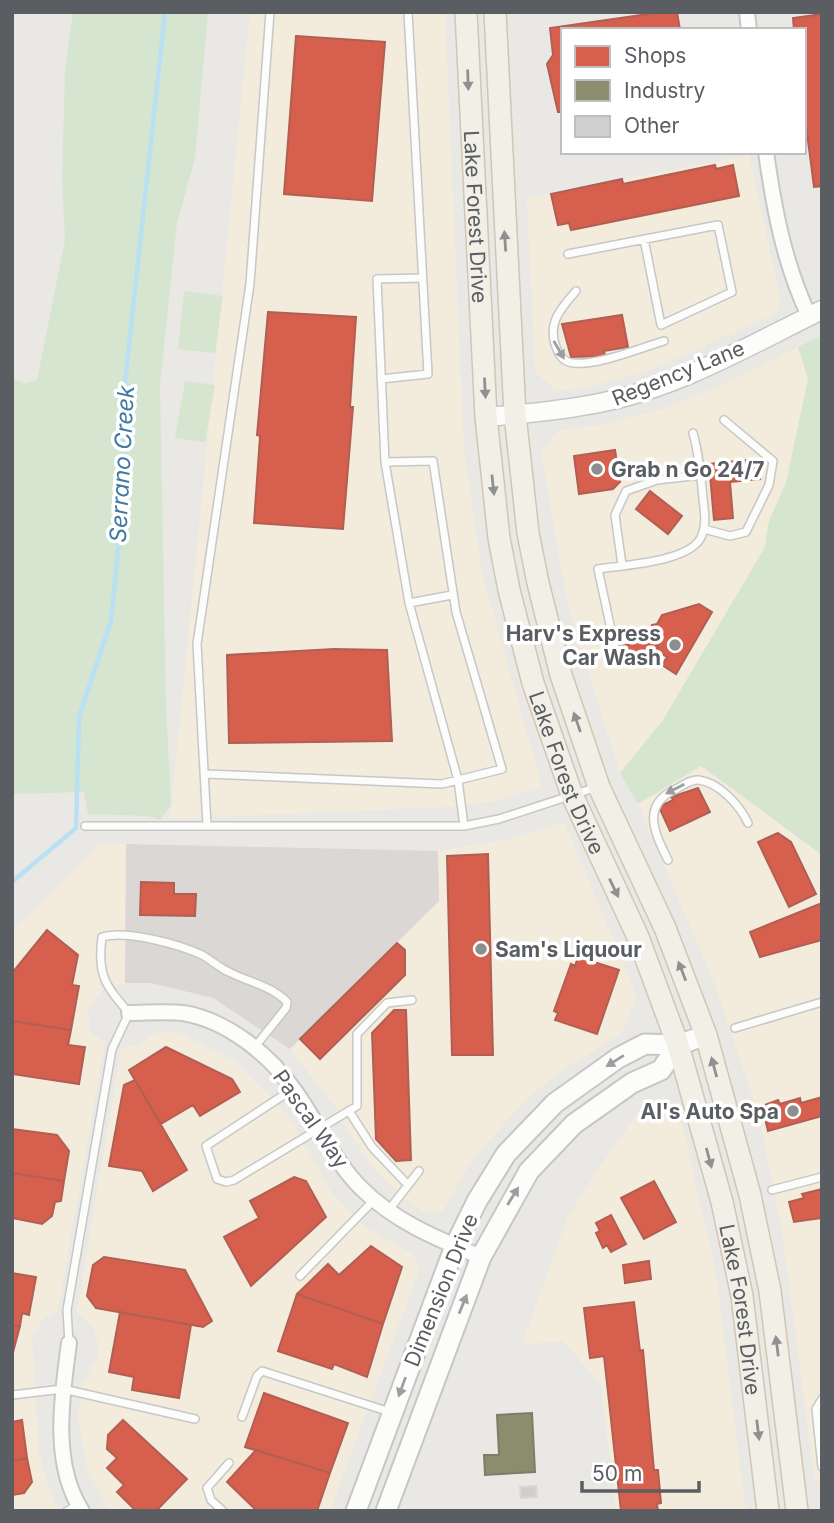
<svg xmlns="http://www.w3.org/2000/svg" width="834" height="1523" viewBox="0 0 834 1523" font-family="Inter,sans-serif">
<rect width="100%" height="100%" fill="#eae8e4"/>
<path fill="#f3ecdd" d="M250 12H445L464 450 482 573 542 786 495 801 446 807 170 819Z
M749 155 780 296 779 308 773 314 647 372 584 388 556 390 535 372 527 198Z
M798 347 808 379 786 483 769 521 765 547 663 720 620 773 568 607 541 453 559 430 608 424 663 409 706 392Z
M701 766 822 855V1481L815 1482 782 1231 757 1109 713 980 638 804Z
M564 822 637 996 622 1033 558 1073 525 1100 472 1160 444 1209 438 1213H426L411 1204 375 1170 345 1127 335 1106 290 1049 439 901 438 851 512 839Z
M126 844 125 983 103 989 88 1010 90 1032 105 1042 58 1311 44 1318 32 1336 39 1452 44 1473 59 1511H12V931L99 845Z
M177 1032 236 1061 290 1118 333 1195 368 1229 413 1254 420 1268 330 1511H109L87 1468 78 1418 81 1385 98 1357V1344L93 1327 77 1312 121 1049 137 1045 157 1033Z
M649 1098 680 1115 716 1272 746 1511H616L601 1384 563 1341 522 1344 567 1219 596 1172Z"/>
<path fill="#dad7d4" d="M126 844 438 851 439 901 290 1049 213 998 151 983H125Z"/>
<path fill="#d5e5d0" d="M73 12H208L195 158 177 223 160 385 166 707 171 805 160 820 148 816 88 814 84 792 12 794V380L25 383 37 380 65 240 62 180 65 71Z
M184 291 223 296 215 353 178 349Z
M822 335V855L701 766 638 804 620 773 663 720 765 547 769 521 786 483 808 379 798 347Z
M185 381 215 385 205 442 175 438Z"/>
<path fill="#d6604d" stroke="#b15f53" stroke-width="2" d="M662 12H677L680 30H563V112H558L547 64 553 55 550 28Z
M822 14V186L814 187 804 110V30H794L793 18Z
M296 36 385 42 372 201 284 194Z
M715 165 716 169 733 165 739 196 571 230 569 223 558 225 551 194 622 179 623 184Z
M268 312 356 317 350 407H353L343 529 254 523 260 436 257 435Z
M622 315 628 347 604 351 605 356 571 357 562 324Z
M615 450 620 482 613 489 579 494 574 456Z
M758 459 760 479 730 482 733 518 714 520 709 464Z
M650 491 682 516 668 534 636 509Z
M699 604 712 612 676 674 662 665 667 657 659 652 652 625 657 624 662 615Z
M656 638 659 652 609 664 605 650Z
M334 649 387 650 392 741 229 743 227 655Z
M698 788 710 812 670 831 659 807 673 800 671 797Z
M778 833 791 842 816 894 789 907 758 842Z
M488 854 493 1055H452L447 856Z
M141 882 174 883V894H196L195 916 140 915Z
M822 903V940L760 957 750 932Z
M47 930 78 955 72 985 79 986 71 1030 12 1021V973Z
M397 943 405 950V975L320 1059 300 1039Z
M578 957 619 970 597 1034 555 1020 558 1013 554 1011 571 964 575 966Z
M394 1010H406L411 1160 396 1161 376 1139 372 1033Z
M12 1021 71 1030 68 1045 85 1047 79 1084 12 1074Z
M166 1047 232 1079 240 1092 200 1116 193 1105 161 1124 129 1070Z
M135 1080 187 1170 153 1191 142 1171 109 1166 124 1085Z
M822 1097V1116L768 1131 762 1106 778 1100 780 1104 800 1098 801 1103Z
M12 1129 57 1135 69 1151 64 1181 12 1173Z
M12 1173 64 1181 61 1201 55 1202 52 1216 42 1224 12 1218Z
M294 1177 306 1181 326 1217 251 1286 224 1237 259 1218 250 1201Z
M654 1181 676 1222 644 1239 621 1198Z
M822 1189V1218L794 1222 789 1202 804 1198 802 1194Z
M611 1215 626 1244 611 1252 607 1245 603 1248 596 1233 600 1231 596 1223Z
M371 1246 402 1267 383 1324 297 1294 328 1264 339 1275Z
M104 1257 185 1270 212 1321 203 1327 96 1308 87 1296 93 1265Z
M649 1261 651 1279 625 1283 623 1265Z
M12 1273 36 1277 29 1315 22 1313 20 1326 12 1325Z
M297 1294 383 1324 367 1377 334 1364 332 1369 278 1351Z
M634 1302 640 1351 643 1350 654 1470H658L661 1503 657 1504 658 1511H621L604 1356 590 1358 584 1308Z
M120 1312 191 1325 179 1398 132 1390 134 1377 109 1372Z
M12 1325 20 1326 12 1356Z
M264 1393 348 1423 330 1473 245 1447Z
M22 1420 27 1458 12 1461V1422Z
M123 1420 187 1479 156 1511H136L117 1492 124 1485 107 1468 117 1458 107 1449 108 1435Z
M256 1450 330 1473 317 1511H257L227 1482Z
M27 1458 32 1482 24 1493 12 1495V1461Z"/>
<path fill="#8c8c6e" stroke="#7d7e6a" stroke-width="2" d="M532 1413 535 1472 485 1475 484 1455H499L497 1415Z"/>
<g fill="none" stroke-linecap="round" stroke-linejoin="round">
<path stroke="#bae0f3" stroke-width="4.5" d="M12 882 76 828 79 717 111 621 124 493V392L165 12"/>
</g>
<path fill="#d1cfcd" stroke="#d9d7d4" stroke-width="2" d="M536 1486 537 1497 521 1498 520 1487Z"/>
<g fill="none" stroke-linecap="round" stroke-linejoin="round">
<g stroke="#c6c7c6" stroke-width="10">
<path id="service" d="M568 254 718 225 732 292 661 325 644 239
M422 278 377 279 385 462 409 603 458 780 464 826
M576 291C562 307 548 322 555 344 558 353 562 362 573 363 597 366 640 348 664 341
M381 379 428 374 408 12
M704 529 730 536 746 532 769 485 773 461 724 420
M622 565 615 515 626 491 657 480 701 475
M409 603 452 595
M615 648 598 569C624 565 693 562 702 535 707 523 704 510 703 498 701 476 699 454 693 433
M206 774 442 784 502 769 456 612 433 461 385 462
M207 825 197 644 250 284 270 12
M85 826H464L499 819 597 787
M668 860C655 834 641 806 674 790 682 786 691 779 699 780 720 783 740 806 748 823
M735 1028 822 1002
M293 1089 206 1146 217 1179 226 1182 234 1180 357 1106V1034L387 1003 412 1000
M349 1111 372 1147 408 1185
M772 1190 822 1177
M388 1211 419 1171
M300 1276 374 1200
M69 1343 67 1310 112 1049 129 1013C105 985 97 975 102 937 127 930 178 944 202 955 211 960 220 968 229 972 248 982 272 986 287 1002L286 1008 254 1048
M12 1395 63 1389 195 1419
M822 1399 816 1409 822 1467
M242 1417 257 1376 262 1371 393 1413
M67 1511 79 1505
M223 1511 211 1500 207 1488 229 1463"/>
</g>
<g stroke="#c6c7c6" stroke-width="18">
<path id="minor" d="M747 12 749 30
M766 152C774 209 784 263 809 316
M129 1013C146 1013 166 1011 183 1013 227 1020 270 1055 295 1091 318 1123 333 1160 361 1188 395 1222 438 1239 481 1257
M69 1343C62 1396 51 1463 82 1511"/>
</g>
<g stroke="#c6c7c6" stroke-width="21">
<path id="tertiary" d="M486 417C525 414 566 410 604 402 681 386 752 344 822 310"/>
</g>
<g stroke="#c6c6c5" stroke-width="23">
<path id="secondary" d="M356 1511 455 1246 477 1201 506 1154 555 1103 618 1058 645 1044 678 1045 706 1035
M386 1511 481 1257 529 1171 574 1124 632 1083 661 1070 678 1045"/>
</g>
<g stroke="#d0c6b4" stroke-width="24">
<g id="primary">
<path id="s1" d="M466 12 486 417 499 538 509 590 533 683 572 795 638 937 678 1045 722 1202 742 1296 768 1511"/>
<path d="M495 12 515 415 528 533 538 583 561 675 599 787 665 928 706 1035 750 1195 770 1291 797 1511"/>
</g>
</g>
<use href="#service" stroke="#fcfcfb" stroke-width="7"/>
<use href="#minor" stroke="#fcfcfb" stroke-width="14"/>
<use href="#tertiary" stroke="#fcfcfb" stroke-width="18"/>
<use href="#secondary" stroke="#fcfcfb" stroke-width="19"/>
<use href="#primary" stroke="#f2efe7" stroke-width="21"/>
</g>
<defs><path id="oneway-solid" d="M-6-.8H1V-3.2L6.5 0L1 3.2V.8H-6Z" transform="scale(1.75)"/></defs>
<g fill="#8f9191">
<use href="#oneway-solid" transform="translate(468 80) rotate(88)"/>
<use href="#oneway-solid" transform="translate(505 241) rotate(-94)"/>
<use href="#oneway-solid" transform="translate(485 388) rotate(87)"/>
<use href="#oneway-solid" transform="translate(493 485) rotate(84)"/>
<use href="#oneway-solid" transform="translate(577 722) rotate(-109)"/>
<use href="#oneway-solid" transform="translate(614 888) rotate(64)"/>
<use href="#oneway-solid" transform="translate(682 971) rotate(-111)"/>
<use href="#oneway-solid" transform="translate(714 1067) rotate(-105)"/>
<use href="#oneway-solid" transform="translate(709 1158) rotate(75)"/>
<use href="#oneway-solid" transform="translate(777 1346) rotate(-97)"/>
<use href="#oneway-solid" transform="translate(758 1430) rotate(83)"/>
</g>
<g fill="#9b9d9f">
<use href="#oneway-solid" transform="translate(559 350) rotate(60)"/>
<use href="#oneway-solid" transform="translate(675 789) rotate(153)"/>
<use href="#oneway-solid" transform="translate(615 1061) rotate(148)"/>
<use href="#oneway-solid" transform="translate(513 1196) rotate(-58)"/>
<use href="#oneway-solid" transform="translate(463 1304) rotate(-68)"/>
<use href="#oneway-solid" transform="translate(402 1387) rotate(110)"/>
</g>
<g fill="#8c8e90" stroke="#fff" stroke-width="2.5">
<circle cx="597" cy="469" r="7"/>
<circle cx="675" cy="645" r="7"/>
<circle cx="481" cy="949" r="7"/>
<circle cx="793" cy="1111" r="7"/>
</g>
<g text-anchor="middle" dominant-baseline="central" stroke-width="7" stroke-linejoin="round" paint-order="stroke">
<g font-size="21" fill="#5a5e62" stroke="#fff">
<text stroke="none"><textPath href="#s1" startOffset="205">Lake Forest Drive</textPath></text>
<text transform="translate(678 373) rotate(-22)">Regency Lane</text>
<text stroke="none"><textPath href="#s1" startOffset="772">Lake Forest Drive</textPath></text>
<text transform="translate(311 1119) rotate(55)">Pascal Way</text>
<text transform="translate(441 1290) rotate(-68)">Dimension Drive</text>
<text stroke="none"><textPath href="#s1" startOffset="1339">Lake Forest Drive</textPath></text>
</g>
<g font-size="21" font-weight="bold" fill="#5a5e62" stroke="#fff" text-anchor="start">
<text x="611" y="469">Grab n Go 24/7</text>
<text x="661" y="633" text-anchor="end">Harv's Express<tspan x="661" dy="24">Car Wash</tspan></text>
<text x="495" y="949">Sam's Liquour</text>
<text x="779" y="1111" text-anchor="end">Al's Auto Spa</text>
</g>
<g font-size="23" font-style="italic" fill="#4179a1" stroke="#fff">
<text transform="translate(122 464) rotate(-87)">Serrano Creek</text>
</g>
</g>
<rect width="834" height="1523" fill="none" stroke="#5a5e62" stroke-width="28"/>
<rect x="561" y="28" width="245" height="126" fill="#ffffff" stroke="#bdbfc0" stroke-width="2"/>
<rect x="575" y="46" width="35" height="21" fill="#d6604d" stroke="#bdbfc0" stroke-width="2"/>
<text x="624" y="63" font-size="21" fill="#5a5e62">Shops</text>
<rect x="575" y="80" width="35" height="21" fill="#8c8c6e" stroke="#bdbfc0" stroke-width="2"/>
<text x="624" y="98" font-size="21" fill="#5a5e62">Industry</text>
<rect x="575" y="116" width="35" height="21" fill="#d1cfcd" stroke="#bdbfc0" stroke-width="2"/>
<text x="624" y="133" font-size="21" fill="#5a5e62">Other</text>
<path d="M582 1481v10h117v-10" fill="none" stroke="#5a5e62" stroke-width="3.5"/>
<text x="592" y="1481" font-size="21" fill="#5a5e62" stroke="#ffffff" stroke-width="5" paint-order="stroke">50 m</text>
</svg>
